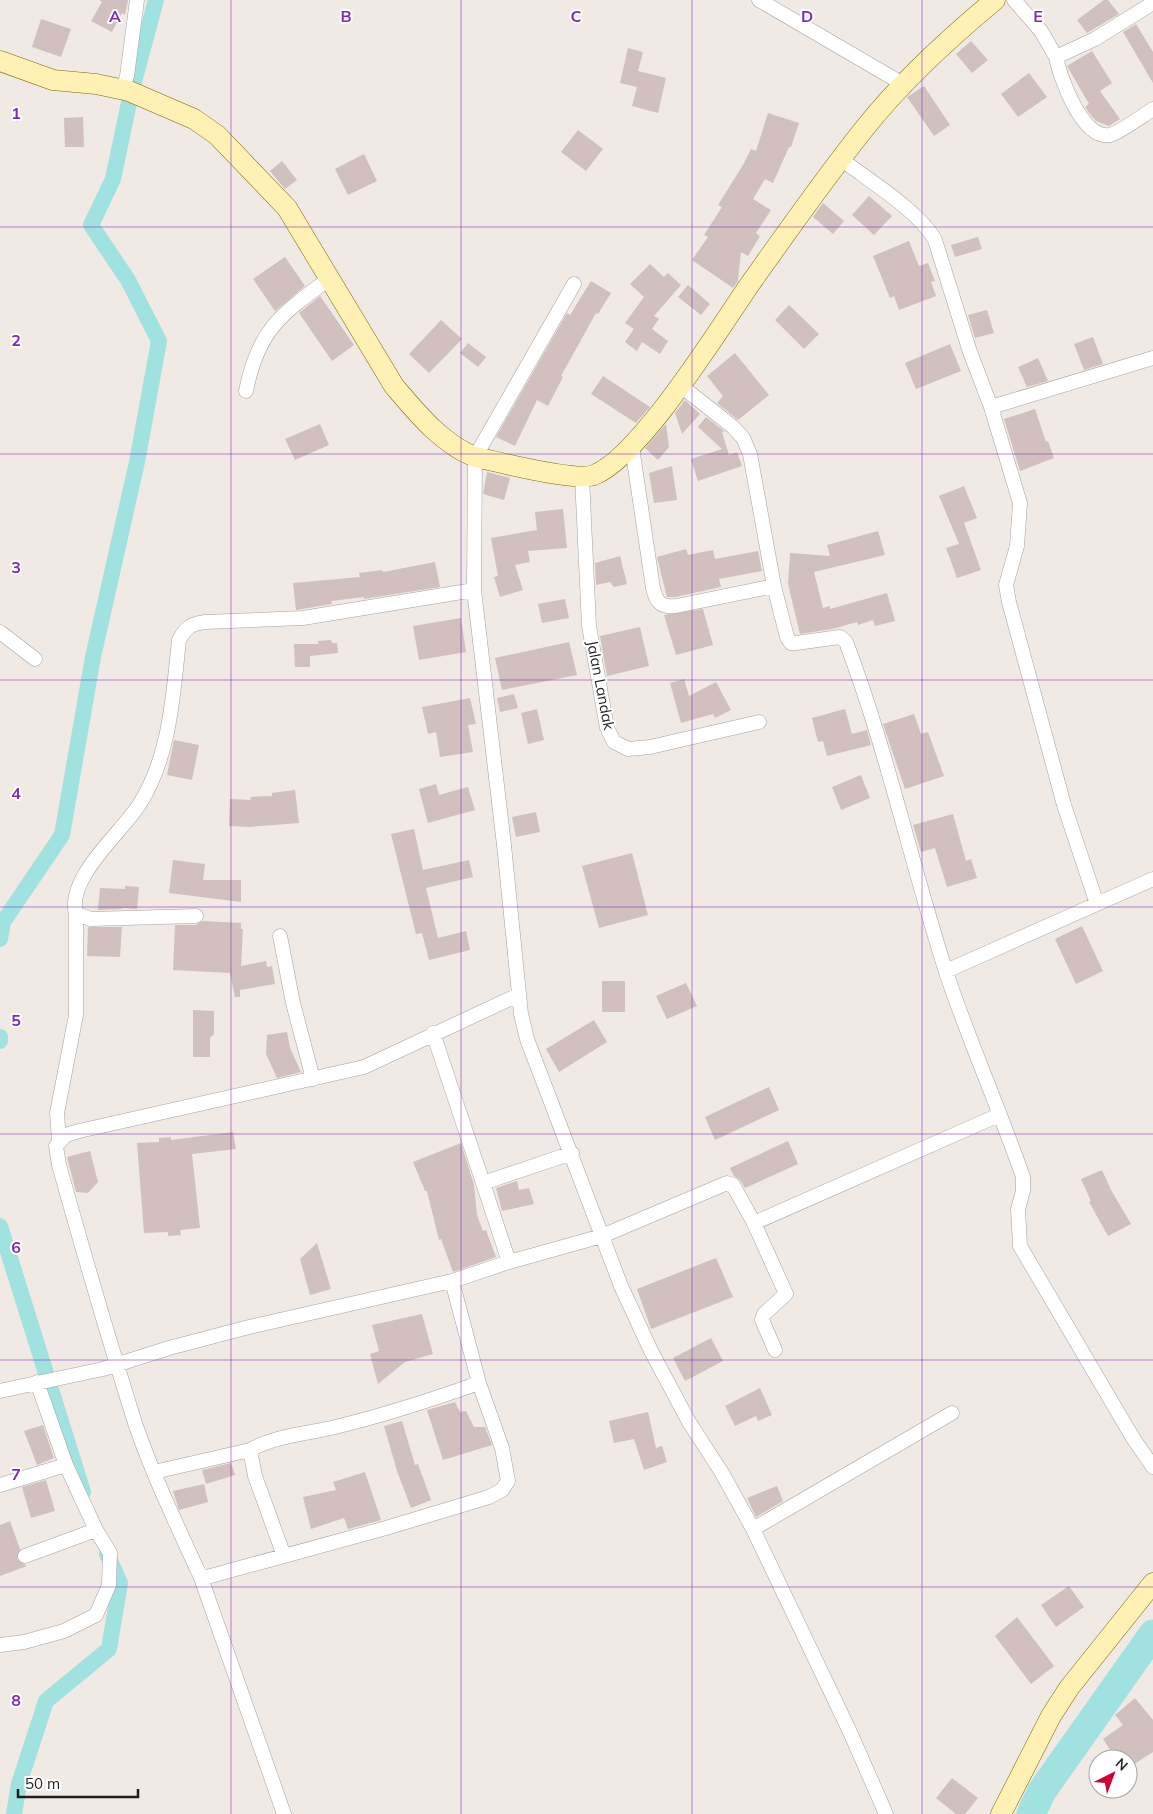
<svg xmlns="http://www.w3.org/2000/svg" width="1153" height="1814" viewBox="0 0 1153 1814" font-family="Mulish,sans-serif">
<rect width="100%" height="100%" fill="#f0e9e4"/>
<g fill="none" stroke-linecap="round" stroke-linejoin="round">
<path stroke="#a0e2e0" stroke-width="16" d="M0 939 3 922 62 835 93 657 137 462 159 341 128 280 91 225 113 179 131 93 156 0
M0 1037V1041
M0 1226 83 1492
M14 1814 19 1784 46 1701 109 1649 120 1583 107 1554"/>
<path stroke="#a0e2e0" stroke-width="29" d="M1031 1814 1042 1791 1153 1634"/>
</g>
<path fill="#d1c0bd" d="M99 0H128L125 15 122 13 112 32 91 21 102 2Z
M1104 0H1108L1119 14 1087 33 1077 20Z
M41 19 71 29 61 57 32 47Z
M1136 24 1153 52V83L1123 32Z
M971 41 988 60 972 73 956 54Z
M628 48 643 52 638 71 666 78 658 113 632 106 637 87 620 83Z
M1092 51 1112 83 1100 91 1120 119 1109 126 1096 121 1089 113 1085 107 1089 104 1067 66Z
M1029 73 1047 97 1018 117 1001 94Z
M924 86 950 125 934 136 907 97Z
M768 113 799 123 791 147H789L773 183 765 179 753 199 771 210 756 233 760 236 748 256 741 252 738 281 733 288 692 260 708 237 704 235 722 207 718 205 743 165 751 149 756 151Z
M83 117 84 147H65L64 118Z
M578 130 603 149 586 171 561 152Z
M364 154 377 181 348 195 335 169Z
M282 161 297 180 285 189 270 171Z
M869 196 892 216 874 235 852 215Z
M823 203 844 221 833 234 813 217Z
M978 237 982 249 955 257 951 245Z
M909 241 919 266 928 263 935 281 931 282 936 296 899 310 894 296 890 298 873 256Z
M285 257 305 286 275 311 253 279Z
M650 264 664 277 668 273 681 285 654 316 659 319 652 329 668 341 660 354 642 342 637 351 625 342 634 329 625 323 644 297 630 284Z
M591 281 611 293 598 314 596 313 561 376 563 377 548 406 537 400 515 446 496 437 567 313 570 315Z
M688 285 710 304 701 315 678 297Z
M320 296 354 345 332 361 299 313Z
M789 305 819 334 804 349 775 320Z
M987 310 994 333 975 338 968 315Z
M441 320 462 339 429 373 409 354Z
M1093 337 1103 364 1084 370 1074 344Z
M468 343 486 357 478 367 460 353Z
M950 344 961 371 916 389 905 363Z
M735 353 769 395 738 420 717 403 723 396 707 376Z
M1038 358 1048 381 1027 387 1018 367Z
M603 376 650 407 636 423 591 394Z
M685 400 700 414 682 434 675 413Z
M1035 409 1046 442 1048 441 1054 458 1020 471 1004 419Z
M706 417 724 431 722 432 729 455 737 452 742 466 698 481 691 459 722 449 698 427Z
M320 424 329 445 295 460 285 439Z
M666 424 669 447 658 460 645 448Z
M672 466 677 500 654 503 649 473Z
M487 472 510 478 504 500 483 494Z
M964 486 977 518 964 523 981 570 957 578 946 548 959 544 939 496Z
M563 509 567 548 528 551 530 562 515 565 523 590 500 597 494 577 498 576 491 538 537 530 535 512Z
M878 531 885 555 814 572 823 608 830 606V609L887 593 895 621 875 626 873 620 858 625 857 622 832 629 800 634 788 584 790 553 830 556 827 545Z
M686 549 688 555 713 550 715 559 758 551 762 571 719 579 721 587 675 597H667L657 557Z
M620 556 627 584 614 587 610 582 596 585 595 563Z
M435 562 440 587 364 599V597L331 601 332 604 296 610 293 583 360 577 359 573 382 570 383 572Z
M565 599 569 618 542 623 538 604Z
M703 609 713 645 676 655 664 615Z
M461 618 466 652 419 660 413 626Z
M640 627 649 666 607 676 600 636Z
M331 640 332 643H337L338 653 310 656V667H295L294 644H319L318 641Z
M569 642 577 675 502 690 495 658Z
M684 679 689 696 716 682 731 710 715 718 713 714 681 723 670 683Z
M514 694 518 708 500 712 497 698Z
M470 698 476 724 468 725 473 752 440 757 436 732 428 734 422 707Z
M537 709 544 740 528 744 521 713Z
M845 709 852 734 867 730 871 745 827 756 823 741 818 742 812 718Z
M914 714 921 734 928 732 944 776 905 789 883 724Z
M174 740 199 745 192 780 167 775Z
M861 775 870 798 841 810 832 787Z
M436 784 439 795 468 787 475 810 428 823 419 789Z
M295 790 299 823 249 827 229 826 230 799 251 800 250 797 272 796V793Z
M536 812 540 832 516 837 512 817Z
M953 814 966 861 971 859 977 878 947 887 935 848 921 852 913 825Z
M414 829 423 870 469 860 473 877 426 888 438 938 466 931 470 950 429 960 422 933 416 934 391 834Z
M632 853 648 915 599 928 582 866Z
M173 860 205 864 203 880H241V902L169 893Z
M125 886 139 887 137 909 122 908V909L98 910 100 888 125 889Z
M203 921 241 923V929H243L241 966 266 961 267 967 272 966 275 984 240 990V997H235L230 973 173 970 175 925H196Z
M1082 926 1103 971 1076 984 1055 939Z
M88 927H122L120 957 87 956Z
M602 981H625V1012H602Z
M686 983 697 1006 667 1019 656 996Z
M193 1010 214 1011V1034L210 1038V1057H193Z
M594 1020 607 1042 559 1072 546 1049Z
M287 1032 290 1048 301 1072 277 1078 266 1054 267 1035Z
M769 1087 779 1110 715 1140 705 1117Z
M233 1132 236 1149 192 1154 200 1228 180 1230 181 1235 168 1236V1232L144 1233 137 1143 159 1142V1138L171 1137V1140Z
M788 1141 798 1164 745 1188 740 1180 734 1176 730 1168Z
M461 1143 474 1185 477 1215 483 1231 486 1230 496 1257 453 1272 441 1239 439 1240 427 1191H425L413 1162Z
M90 1151 98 1182 88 1193 76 1192 67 1157Z
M1102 1170 1111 1190 1131 1224 1108 1236 1089 1202 1091 1201 1081 1179Z
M517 1181 519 1190 529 1188 534 1204 502 1211 496 1188Z
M317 1243 331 1289 310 1295 300 1259Z
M716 1258 733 1297 651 1329 637 1289Z
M422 1314 433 1354 405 1362 378 1384 370 1354 379 1351 372 1325Z
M711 1338 723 1361 685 1381 673 1358Z
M760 1388 772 1415 758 1421 756 1416 735 1426 725 1406Z
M455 1402 460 1412 466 1411 474 1427H485L492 1445 443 1460 427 1410Z
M648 1412 656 1448 662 1446 667 1462 644 1470 634 1439 614 1443 609 1421Z
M402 1421 415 1465 418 1464 431 1500 411 1508 397 1471 384 1426Z
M43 1425 54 1458 37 1465 24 1431Z
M231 1463 235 1475 206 1484 202 1470Z
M365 1472 381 1520 348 1529 344 1518 311 1529 303 1497 336 1490 333 1482Z
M46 1480 55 1511 31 1518 22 1487Z
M204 1484 208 1502 179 1510 173 1491Z
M777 1486 783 1501 756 1517 747 1498Z
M10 1521 20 1549 17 1559 27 1566 0 1576V1525Z
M1069 1586 1084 1607 1056 1627 1041 1605Z
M1017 1617 1054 1666 1031 1684 995 1636Z
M1135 1698 1153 1720V1752L1128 1768V1759H1116L1103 1739 1123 1725 1115 1715Z
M952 1778 978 1798 965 1814H956L936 1798Z"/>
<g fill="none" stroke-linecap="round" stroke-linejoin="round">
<g stroke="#a3a3a3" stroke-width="15">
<path id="street" d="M759 0 903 84
M1014 0 1041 31 1056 57 1095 39 1153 3
M1056 57C1060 77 1082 140 1110 135 1121 132 1142 116 1153 109
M123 89 127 76 137 0
M841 159C868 180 919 211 935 240L970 352 991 407 1020 503 1017 546 1006 585 1009 602 1064 805 1097 904
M574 284 475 457 474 590 504 845 521 1014 527 1039 621 1286 651 1351 689 1422 722 1473 753 1529 850 1732 886 1814
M680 385 733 427 743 438 750 454 774 586 787 637 791 643H796L840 637 846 642C887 750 911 863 946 972 969 1041 999 1108 1023 1177V1191L1018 1209 1020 1246 1133 1438 1153 1467
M246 391C258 330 281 314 329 279
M991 407 1153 358
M632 447 653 588C656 602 661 608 676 606L774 586
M582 477 589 626 607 728 614 742 628 749 650 747 759 722
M0 632 35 659
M196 916 91 919 76 914C66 878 121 833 139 805 170 757 173 696 179 640 186 627 191 624 205 622L303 618 474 590
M280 936 293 1003 313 1079
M946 971 1153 879
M433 1033 483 1183
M59 1140 57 1113 76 1015V914
M754 1223 786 1294 764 1314 762 1320 775 1350
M509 1262 483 1183 572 1153
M452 1281 479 1383 502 1448 508 1481 502 1490 489 1497 386 1528 207 1577 200 1575 197 1569C175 1521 152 1473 135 1423 108 1337 83 1251 59 1165L56 1146 66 1135 79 1131 364 1067 518 995
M0 1391 103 1369 169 1348 249 1327 452 1281 509 1262 602 1236 727 1183 733 1185 754 1223 999 1115
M154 1472 250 1450
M0 1485 66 1465
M753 1529 952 1413
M25 1556 96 1530
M284 1556 255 1476 250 1450C275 1436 304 1434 331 1428 382 1416 431 1400 479 1383
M200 1575 284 1814
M0 1645 24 1642 64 1631 96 1615 109 1585 110 1553 96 1530 66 1465 37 1382"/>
</g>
<g stroke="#7b6a00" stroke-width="21">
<path id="secondary" d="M0 61 53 80 96 84 129 91 194 119 217 135 287 208 394 386C417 413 442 444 475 457 499 462 575 482 594 475 640 457 719 329 750 284 787 232 824 179 864 129 902 81 948 39 995 0
M1001 1814 1051 1716 1069 1688 1153 1583"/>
</g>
<use href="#street" stroke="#fff" stroke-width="14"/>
<use href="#secondary" stroke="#fff0b3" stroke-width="20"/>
</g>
<path fill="none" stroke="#7b2cbf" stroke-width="1" stroke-opacity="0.55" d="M231 0V1814M461 0V1814M692 0V1814M922 0V1814M0 227H1153M0 454H1153M0 680H1153M0 907H1153M0 1134H1153M0 1360H1153M0 1587H1153"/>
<g text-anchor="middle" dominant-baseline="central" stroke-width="4" stroke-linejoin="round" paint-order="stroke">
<g font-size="15" fill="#1f1f1f" stroke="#fff">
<text transform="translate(601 685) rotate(79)">Jalan Landak</text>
</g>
</g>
<g font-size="16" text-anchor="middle" font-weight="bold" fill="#7b2cbf" stroke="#fff" stroke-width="4" stroke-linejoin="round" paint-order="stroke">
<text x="115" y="22">A</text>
<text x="346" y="22">B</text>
<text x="576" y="22">C</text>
<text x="807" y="22">D</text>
<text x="1038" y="22">E</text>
<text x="16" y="119">1</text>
<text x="16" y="346">2</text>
<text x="16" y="573">3</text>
<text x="16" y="799">4</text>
<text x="16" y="1026">5</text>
<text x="16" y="1253">6</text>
<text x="16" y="1480">7</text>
<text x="16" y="1706">8</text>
</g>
<g transform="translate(1113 1774) rotate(42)"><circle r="24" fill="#ffffff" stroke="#a5a5a5"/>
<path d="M0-4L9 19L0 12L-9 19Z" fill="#cd0033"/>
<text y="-8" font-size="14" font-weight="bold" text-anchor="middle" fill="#1f1f1f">N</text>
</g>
<path d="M18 1789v8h120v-8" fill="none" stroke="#1f1f1f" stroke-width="2.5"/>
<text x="25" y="1789" font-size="15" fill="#1f1f1f" stroke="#ffffff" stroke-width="4" paint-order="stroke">50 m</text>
</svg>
